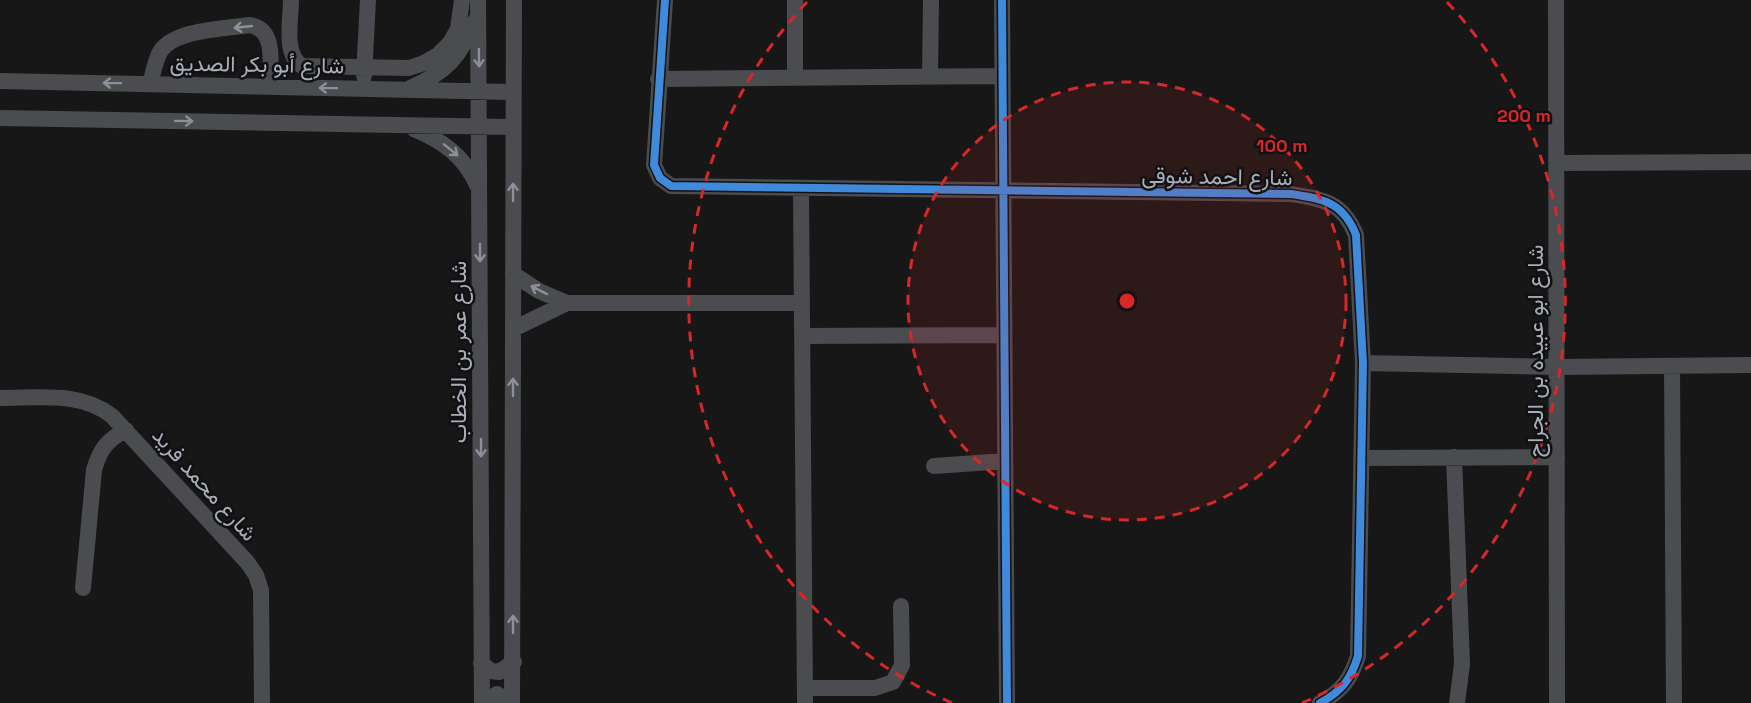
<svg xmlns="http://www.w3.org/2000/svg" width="1751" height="703" viewBox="0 0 1751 703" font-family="'Space Grotesk',Vazirmatn,sans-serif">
<rect width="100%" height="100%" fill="#171717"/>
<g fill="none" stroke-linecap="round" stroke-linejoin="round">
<path stroke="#4b4c50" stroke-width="16" d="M291 0C291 19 283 55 302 66L409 68 424 63 438 55 450 43 458 29 462 0
M478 0 482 703
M665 0 654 165 660 178 671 186 1291 194C1323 199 1343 202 1356 235L1363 363 1358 656C1351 679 1342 691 1320 703
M795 0V77
M1002 0 1007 703
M1556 0 1557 703
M364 76 368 0
M930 77 931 0
M658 79 1002 76
M0 81 513 92
M150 84C153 74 155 61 160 52 174 29 225 29 249 25 277 28 270 66 270 86
M410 88C447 72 460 57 475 21
M0 118 513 127
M414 129C443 141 464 156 477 185
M1557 163 1751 162
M801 189 805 703
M513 274 539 291 567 303H802
M513 329 567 303
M802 336 1004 335
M1363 363 1557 367 1751 365
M1672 367 1674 703
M0 398C38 398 80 391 112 416L247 562 256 575 261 590 262 703
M1454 457 1462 664 1457 703
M1363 458 1557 457
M934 466 1005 461
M83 588 94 470C100 449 107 440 126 430
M481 663 491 671 499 672 514 662
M805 688H875L893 682 902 665 901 606
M483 703 497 694 512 703
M512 703 514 0"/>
<g stroke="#111113" stroke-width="11">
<path id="cycleway" d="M665 0 654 165 660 178 671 186 1291 194C1323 199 1343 202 1356 235L1363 363 1358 656C1351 679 1342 691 1320 703
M1002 0 1007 703"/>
</g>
<use href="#cycleway" stroke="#408adc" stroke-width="8"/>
</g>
<defs><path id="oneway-shaft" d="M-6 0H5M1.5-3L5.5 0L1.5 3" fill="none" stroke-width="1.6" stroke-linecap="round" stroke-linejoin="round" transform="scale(1.5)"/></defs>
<g stroke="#8c9099">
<use href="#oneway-shaft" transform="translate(243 27) rotate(174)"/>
<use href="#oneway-shaft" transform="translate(479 58) rotate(89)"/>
<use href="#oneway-shaft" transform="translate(112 83) rotate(-179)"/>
<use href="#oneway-shaft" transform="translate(328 88) rotate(-179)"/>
<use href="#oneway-shaft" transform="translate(184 121) rotate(1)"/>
<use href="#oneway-shaft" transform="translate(451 150) rotate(39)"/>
<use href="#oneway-shaft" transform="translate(513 192) rotate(-90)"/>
<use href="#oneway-shaft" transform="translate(480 253) rotate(90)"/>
<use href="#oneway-shaft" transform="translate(539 290) rotate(-153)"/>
<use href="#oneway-shaft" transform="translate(513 387) rotate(-90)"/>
<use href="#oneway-shaft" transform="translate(481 448) rotate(90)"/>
<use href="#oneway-shaft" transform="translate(513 624) rotate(-90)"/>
</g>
<circle cx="1127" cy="301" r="219" fill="#d62828" fill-opacity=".12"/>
<g fill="none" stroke="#d62828" stroke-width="3" stroke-dasharray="10 8">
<circle cx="1127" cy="301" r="219"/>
<path d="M952 703A438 438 0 0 1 807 2M1447 2A438 438 0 0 1 1302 703"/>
</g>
<g text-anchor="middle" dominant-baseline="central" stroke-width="5" stroke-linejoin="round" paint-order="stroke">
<g font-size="22" fill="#a8adb8" stroke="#111113">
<text transform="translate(257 64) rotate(1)">شارع أبو بكر الصديق</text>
<text transform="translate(1217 176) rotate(1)">شارع احمد شوقى</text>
<text transform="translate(1535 351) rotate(-90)">شارع ابو عبيده بن الجراح</text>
<text transform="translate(458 352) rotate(-90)">شارع عمر بن الخطاب</text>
<text transform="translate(205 484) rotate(48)">شارع محمد فريد</text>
</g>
</g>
<circle cx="1127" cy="301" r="9" fill="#d62828" stroke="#111113" stroke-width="3"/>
<g font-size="18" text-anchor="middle" font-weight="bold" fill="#d62828" stroke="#111113" stroke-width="5" stroke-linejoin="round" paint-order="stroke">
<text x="1524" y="122">200 m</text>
<text x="1282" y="152">100 m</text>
</g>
</svg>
